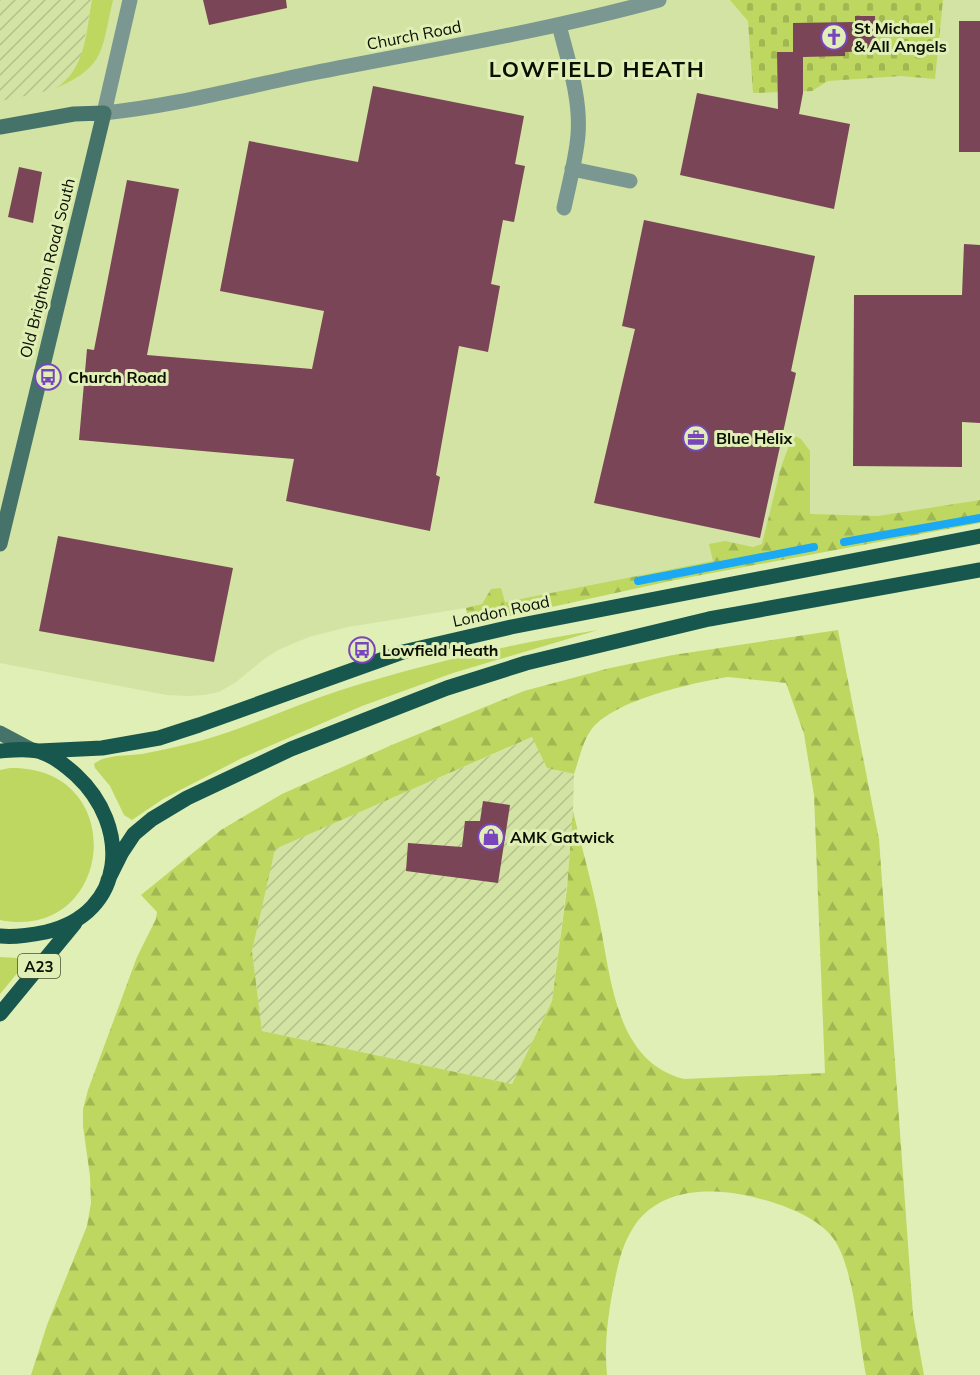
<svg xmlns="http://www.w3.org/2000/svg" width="980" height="1375" viewBox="0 0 980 1375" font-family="Mulish,sans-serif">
<defs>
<pattern id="industrial-furrows" width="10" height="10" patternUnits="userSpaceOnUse" patternTransform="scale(1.5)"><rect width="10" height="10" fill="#d2e3a3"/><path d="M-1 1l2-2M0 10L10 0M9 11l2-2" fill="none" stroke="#b3c28b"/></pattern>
<pattern id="forest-firs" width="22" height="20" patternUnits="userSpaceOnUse" patternTransform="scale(1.5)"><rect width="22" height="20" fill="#bdd761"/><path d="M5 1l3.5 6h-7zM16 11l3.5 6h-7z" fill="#a1b752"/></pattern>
<pattern id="cemetery-stones" width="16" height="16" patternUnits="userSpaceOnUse" patternTransform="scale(1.5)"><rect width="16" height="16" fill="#bdd761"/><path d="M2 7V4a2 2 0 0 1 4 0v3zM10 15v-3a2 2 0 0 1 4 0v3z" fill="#a1b752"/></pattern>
</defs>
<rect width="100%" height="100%" fill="#dfefb5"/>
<path fill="#d2e3a3" d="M0 0H980V513L770 550 558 593 348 627 309 637 280 649 264 659 236 682 219 692 204 695 188 696 167 695 0 663Z"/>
<path fill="url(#industrial-furrows)" d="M0 0H92L81 56 74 72 63 83 56 88 39 93 0 101Z
M533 737 547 768 574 774 573 811 568 876 552 1001 512 1084 262 1031 252 951 274 849Z"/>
<path fill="#bdd761" d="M92 0H113C101 49 107 66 56 88 86 69 86 32 92 0Z
M598 630 453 673 362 706 242 758 163 799 132 820 124 815 110 786 95 768 94 764C106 754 128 756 142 754 162 750 181 746 200 741 248 728 294 705 341 690 425 663 512 644 598 630Z
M10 768C132 766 114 943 0 920V770Z
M0 957 17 958 22 963 19 971 0 994Z"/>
<path fill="url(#forest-firs)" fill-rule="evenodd" d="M793 435 801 439 810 451V514L878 516 980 500V523L675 580 469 625 466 608 482 604 491 589 501 588 505 602 713 561 709 544 725 541 753 547 762 544 781 467Z
M838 630 879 839 913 1314 924 1375H866C859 1339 854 1266 833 1238 816 1216 783 1205 757 1198 715 1187 659 1186 633 1228 622 1245 618 1265 614 1284 608 1315 604 1344 607 1375H31L47 1325 87 1226 91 1203 90 1176 83 1126V1109L88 1090 137 957 156 919 157 912 141 895 221 830 282 794 394 744 524 691 610 668 673 655ZM728 677 786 683 804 734 814 795 825 1073 684 1079C613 1061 611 973 598 914 591 879 581 845 573 811L567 888 552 1001 512 1084 262 1031 252 951 275 849 532 737 547 768 574 774C579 760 582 743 591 730 613 700 692 683 728 677Z"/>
<path fill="url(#cemetery-stones)" d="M730 0H943L935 79 901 76 828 81 812 91 753 93 748 21Z"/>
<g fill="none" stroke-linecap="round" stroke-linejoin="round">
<path stroke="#1ba9f4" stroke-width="8" d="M844 542 980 518
M638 581 814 547"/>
</g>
<path fill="#7a4556" d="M203 0H286L287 8 209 25Z
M855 16H875L876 51 845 52V56L803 57V93L799 114 850 124 834 209 680 175 697 93 778 109 777 52H793V23L855 22Z
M959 21H980V152H959Z
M373 86 524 116 515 164 525 166 514 222 503 220 491 284 500 286 488 352 459 346 436 475 440 477 430 531 286 501 294 459 79 440 87 349 94 350 127 180 179 189 147 355 312 369 324 311 220 291 249 141 358 162Z
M19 167 42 172 33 223 8 217Z
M644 220 815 256 791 371 796 373 760 538 594 503 635 329 622 326Z
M964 244 980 245V423L962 422V467L853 466 854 295H962Z
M58 536 233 568 214 662 39 631Z
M483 801 510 805 498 883 406 871 408 843 462 847 465 821H480Z"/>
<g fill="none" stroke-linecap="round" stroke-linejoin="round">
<path stroke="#7a9891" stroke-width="15" d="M130 0 104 113C175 106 243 87 313 73 429 50 546 31 659 0
M559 25C568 61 581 98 578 135 576 159 569 184 564 208
M572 169 630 181"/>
<path stroke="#457269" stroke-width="15" d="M0 127 74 114 104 113 0 544
M0 733 32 750"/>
<path stroke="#18574d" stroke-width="15" d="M0 751C13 750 29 748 41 752 54 756 65 765 76 775 131 826 127 913 46 932 31 935 15 938 0 936
M39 751 102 748 159 738 199 725 403 652 511 627 980 536
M108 880 122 852 134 834 152 819 187 798 291 749 447 688 526 663 709 619 980 570
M0 1014 75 923"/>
</g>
<defs>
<g id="church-ring" transform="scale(1.35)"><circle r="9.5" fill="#dfefb5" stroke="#7945bc" stroke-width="1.5"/><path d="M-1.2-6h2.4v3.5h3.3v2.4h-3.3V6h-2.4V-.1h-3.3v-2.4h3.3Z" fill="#7945bc"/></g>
<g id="bus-ring" transform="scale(1.35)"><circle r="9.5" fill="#dfefb5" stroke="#7945bc" stroke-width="1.5"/><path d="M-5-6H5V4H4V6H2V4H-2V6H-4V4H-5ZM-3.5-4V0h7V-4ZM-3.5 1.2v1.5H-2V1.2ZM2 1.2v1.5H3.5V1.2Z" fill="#7945bc"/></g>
<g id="office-ring" transform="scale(1.35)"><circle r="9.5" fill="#dfefb5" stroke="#7945bc" stroke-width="1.5"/><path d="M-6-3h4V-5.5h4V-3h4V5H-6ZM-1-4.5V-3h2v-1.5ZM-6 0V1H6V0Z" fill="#7945bc"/></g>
<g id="shop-ring" transform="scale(1.35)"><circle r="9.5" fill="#dfefb5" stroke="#7945bc" stroke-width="1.5"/><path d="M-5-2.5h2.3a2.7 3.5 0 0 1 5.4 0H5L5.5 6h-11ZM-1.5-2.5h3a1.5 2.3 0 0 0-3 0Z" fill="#7945bc"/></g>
</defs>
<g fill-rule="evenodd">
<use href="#church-ring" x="834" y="37"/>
<use href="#bus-ring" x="48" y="377"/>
<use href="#office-ring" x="696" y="438"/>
<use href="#bus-ring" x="362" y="650"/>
<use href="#shop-ring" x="491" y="837"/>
</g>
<g text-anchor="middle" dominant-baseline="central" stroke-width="6" stroke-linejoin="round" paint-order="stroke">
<rect fill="#dfefb5" stroke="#4b5236" stroke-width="1.5" x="18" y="954" width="42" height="24" rx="4.5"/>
<g font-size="15" font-weight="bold" fill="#0b0f00">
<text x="39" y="966">A23</text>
</g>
<g font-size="16" font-weight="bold" fill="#0b0f00" stroke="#dfefb5" text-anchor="start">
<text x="854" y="28">St Michael<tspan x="854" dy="18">&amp; All Angels</tspan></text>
<text x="68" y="377">Church Road</text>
<text x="716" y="438">Blue Helix</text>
<text x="382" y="650">Lowfield Heath</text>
<text x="510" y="837">AMK Gatwick</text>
</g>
<g font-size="16" fill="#0b0f00" stroke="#dfefb5">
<text transform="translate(414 35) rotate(-11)">Church Road</text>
<text transform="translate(47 268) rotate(-76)">Old Brighton Road South</text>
<text transform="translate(501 611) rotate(-12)">London Road</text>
</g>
<g font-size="22" font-weight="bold" letter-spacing="1.5" fill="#0b0f00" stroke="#dfefb5">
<text x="597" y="69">LOWFIELD HEATH</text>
</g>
</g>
</svg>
